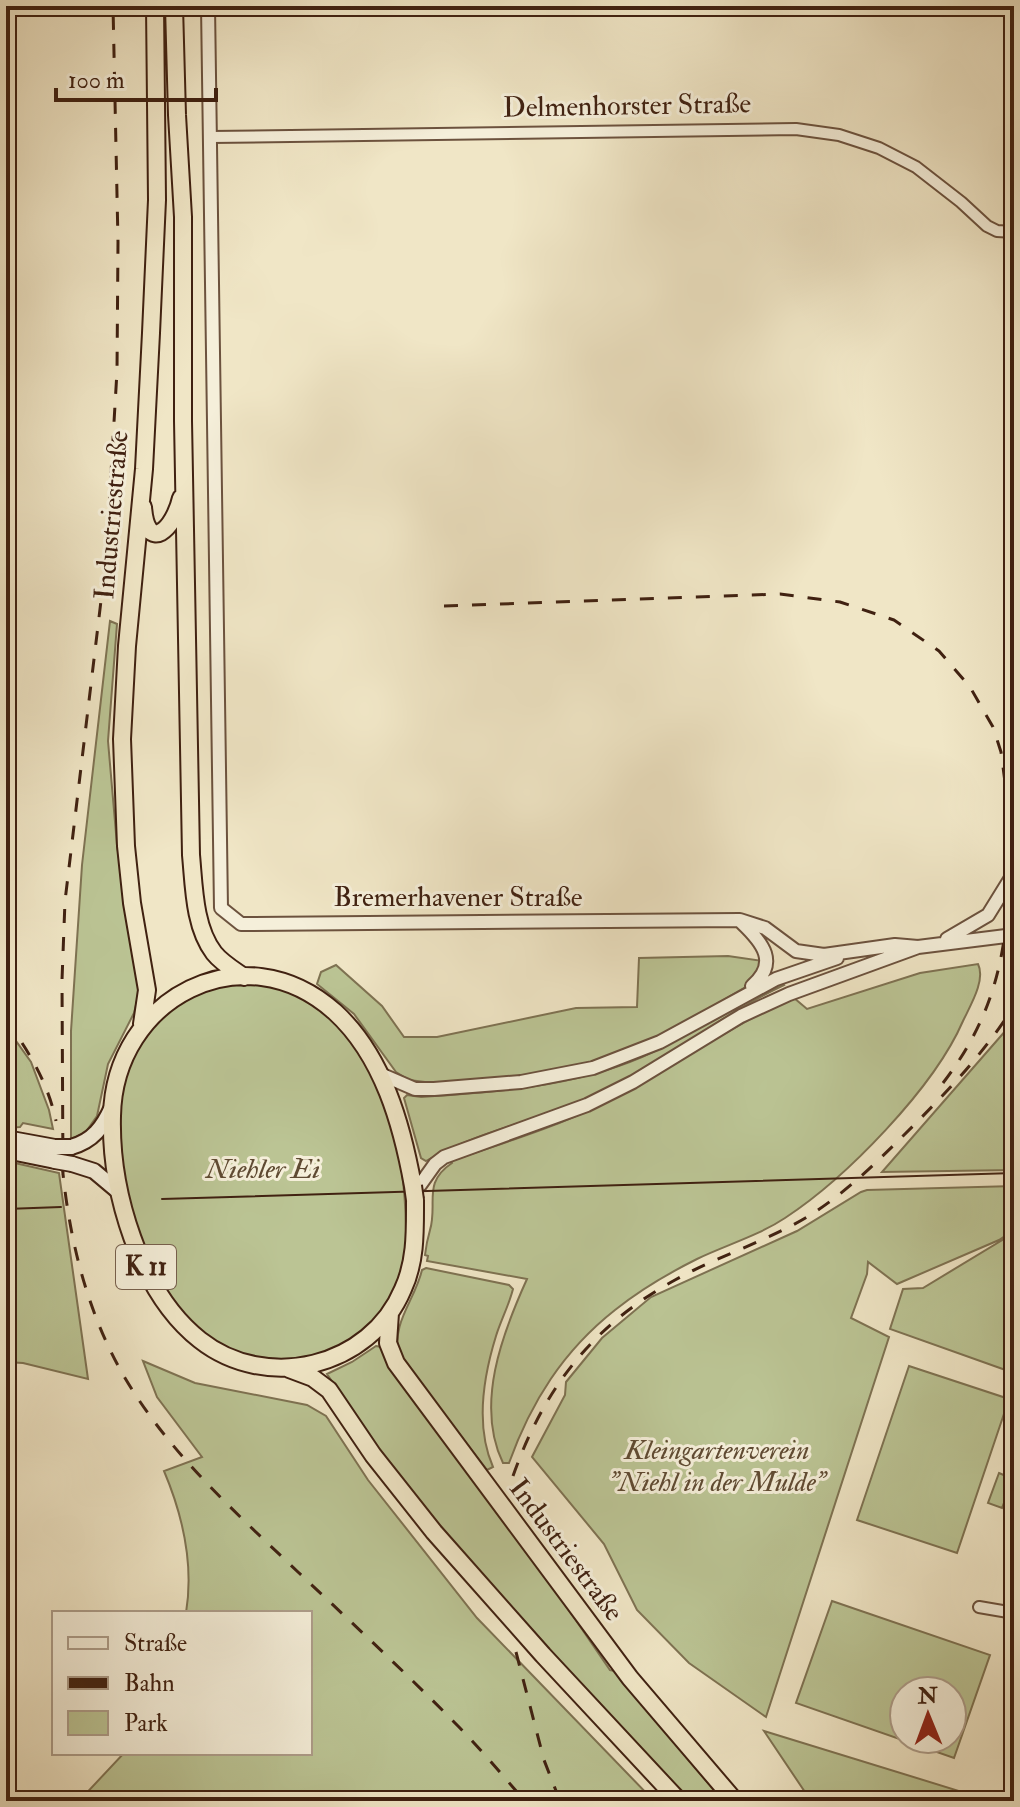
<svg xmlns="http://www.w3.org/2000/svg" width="1020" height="1807" viewBox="0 0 1020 1807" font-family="'IM FELL Double Pica',serif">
<rect width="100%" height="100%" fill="#f0e6c6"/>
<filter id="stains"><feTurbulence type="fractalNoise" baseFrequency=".0025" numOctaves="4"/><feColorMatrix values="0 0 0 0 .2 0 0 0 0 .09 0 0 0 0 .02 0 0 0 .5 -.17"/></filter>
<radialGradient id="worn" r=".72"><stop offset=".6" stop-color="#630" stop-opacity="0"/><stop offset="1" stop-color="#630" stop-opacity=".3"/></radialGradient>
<path fill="#bbc494" stroke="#7e7252" stroke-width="2" fill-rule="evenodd" d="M110 621 117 624 108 741 117 845 139 993 134 1013 108 1064 97 1116 85 1133 71 1139V1031L82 865Z
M728 956 763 961 749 985 670 1031 607 1057 579 1066 529 1075 433 1083 409 1080 396 1072 354 1014 317 984 321 972 336 965 382 1006 404 1037H437L576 1008 637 1007 639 958Z
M978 964C986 980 970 1006 963 1021 934 1088 846 1178 785 1218 758 1236 726 1245 697 1259 669 1273 640 1290 615 1310 563 1351 531 1402 509 1463H503C475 1405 502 1334 527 1279L427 1261 428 1256 425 1255C426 1246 428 1237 430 1230 438 1203 422 1183 452 1163L451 1161C511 1140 573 1122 628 1091 684 1060 735 1023 794 998L807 1009 920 973Z
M782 983 784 985C720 1015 667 1061 604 1092 547 1119 478 1130 426 1161L421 1158 404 1098 407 1095 421 1097C496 1092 572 1087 642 1057 691 1036 734 1004 782 983Z
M262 984C281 989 302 995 319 1007 386 1058 405 1151 406 1230L409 1231 402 1266 405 1267C388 1314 367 1337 319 1354 300 1361 286 1360 266 1358 161 1350 116 1204 119 1115 120 1105 118 1094 121 1084 127 1057 159 1010 185 998 210 986 234 984 262 984Z
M1014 1021V1170L882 1172Z
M6 1033 11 1034 31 1062 49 1110 53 1129 23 1123 20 1127 6 1128Z
M6 1161 59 1173 88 1379 23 1363 6 1362Z
M1014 1186V1230L999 1240 897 1284 868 1262 867 1274 851 1318 889 1337 766 1717 689 1663 637 1610 604 1544 532 1457 565 1395 566 1382 602 1338 651 1297 797 1231 861 1192 867 1190Z
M1014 1233V1373L890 1329 903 1289 923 1288Z
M426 1268 509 1285 513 1289C509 1305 501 1320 496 1336 483 1378 475 1426 493 1467L487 1470 399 1355C391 1323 415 1300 422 1270Z
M376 1346 381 1347 388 1361 562 1600 610 1670 615 1671 723 1801H693L648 1759 570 1675 443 1533 391 1468 327 1374 352 1362Z
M143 1361 195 1383 307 1405 326 1416 368 1480 477 1618 654 1801H79L124 1753H310V1613H186C194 1564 183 1516 164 1471L202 1457 157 1397Z
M909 1366 1009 1399 957 1553 857 1520Z
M999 1473 1013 1479 1002 1508 988 1503Z
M832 1601 990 1655 954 1758 796 1703ZM904 1691H952V1739H904Z
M764 1731 972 1795 957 1801H811Z"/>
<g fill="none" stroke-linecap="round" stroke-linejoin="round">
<g stroke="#6c523e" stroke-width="14">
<path id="minor" d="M211 137 796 129 839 135 879 148 916 167 961 202 987 226 997 231 1014 232
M979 1607 1014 1613"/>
</g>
<g stroke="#6c523e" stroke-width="16">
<path id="tertiary" d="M208 6 221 908 241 924 740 920 765 928 796 951 824 955 895 945 918 947
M742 923C763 943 779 963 752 986
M947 939 988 915 1014 873
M378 1073 415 1089H434L521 1082 593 1068 660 1042 776 979 837 958
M420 1185 435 1164 444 1157 587 1105 633 1082 741 1016 789 994 918 947 1014 935"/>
</g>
<g stroke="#402111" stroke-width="18">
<path id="secondary" d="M6 1138 55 1147
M71 1147C93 1141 103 1127 112 1107
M6 1151 55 1161
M72 1164 94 1171 119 1192"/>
</g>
<g stroke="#402111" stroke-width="20">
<path id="trunk" d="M174 6 177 115 183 217V421L191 855C194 886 194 927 214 953 222 963 234 970 244 977
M143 507C147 555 174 529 181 498
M142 1024 147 990 132 903 126 846 122 739 127 646 144 469 151 333 157 200 155 6
M413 1186C402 1125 383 1056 335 1012 244 930 114 998 112 1116 110 1190 139 1292 200 1340 266 1392 370 1368 403 1289 416 1261 415 1231 415 1200
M390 1313 388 1343 396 1363 630 1678 735 1801
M289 1369 313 1378 329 1390 373 1455 434 1532 543 1655 679 1801"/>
</g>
<use href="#minor" stroke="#f5efda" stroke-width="10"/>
<use href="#tertiary" stroke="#f5efda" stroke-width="12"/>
<use href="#secondary" stroke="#f5efda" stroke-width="14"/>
<use href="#trunk" stroke="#f0e6c6" stroke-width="16"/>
<path stroke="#402111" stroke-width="2" d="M162 1199 1014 1173
M6 1209 61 1207"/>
<path stroke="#402111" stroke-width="3" stroke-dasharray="14 14" stroke-linecap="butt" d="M444 606 780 594 840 602 894 620 939 651 970 687 993 727 1001 752 1011 827
M1012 770 1014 638
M6 1020C29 1051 48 1083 56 1121
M943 1083C1009 997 1009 922 1011 818
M62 1164C69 1239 87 1313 125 1378 170 1454 235 1512 298 1572 351 1622 405 1672 456 1724 480 1748 502 1775 525 1801
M63 1175 62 980 65 901 106 559 117 371 118 242 113 6
M513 1476C544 1388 593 1325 675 1280 718 1256 765 1242 807 1217 843 1195 874 1165 904 1135 945 1094 983 1055 1014 1006
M516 1652 544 1760 560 1801"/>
<g stroke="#402111" stroke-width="18" stroke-linecap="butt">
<path id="secondary-bridge" d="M55 1147H71
M55 1161 72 1164"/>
</g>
<g stroke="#402111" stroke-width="20" stroke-linecap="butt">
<path id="trunk-bridge" d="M413 1186 415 1200"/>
</g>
<use href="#secondary-bridge" stroke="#f5efda" stroke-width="14"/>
<use href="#trunk-bridge" stroke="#f0e6c6" stroke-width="16"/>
</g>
<g text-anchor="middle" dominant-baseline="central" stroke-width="6" stroke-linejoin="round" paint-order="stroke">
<rect fill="#f5efda" stroke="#765f4d" stroke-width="2" x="116" y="1245" width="60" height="44" rx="6"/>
<g font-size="26" font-weight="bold" fill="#402111">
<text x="146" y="1267">K 11</text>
</g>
<g font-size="28" fill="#402111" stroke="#f5efda">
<text transform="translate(627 106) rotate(-1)">Delmenhorster Straße</text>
<text transform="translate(112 515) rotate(-85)">Industriestraße</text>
<text x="458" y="897">Bremerhavener Straße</text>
<text transform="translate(566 1550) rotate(53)">Industriestraße</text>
</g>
<g font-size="28" font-style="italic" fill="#5f4a32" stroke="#f5efda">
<text x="263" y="1169">Niehler Ei</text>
<text x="717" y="1450">Kleingartenverein<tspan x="717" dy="32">"Niehl in der Mulde"</tspan></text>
</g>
</g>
<rect width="1020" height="1807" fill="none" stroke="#f0e6c6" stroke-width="32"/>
<rect x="8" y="8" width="1004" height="1791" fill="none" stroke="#402111" stroke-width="4"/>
<rect x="16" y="16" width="988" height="1775" fill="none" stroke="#402111" stroke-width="2"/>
<rect x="52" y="1611" width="260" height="144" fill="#f5efda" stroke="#ad9d8a" stroke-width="2"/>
<rect x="68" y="1637" width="40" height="12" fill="#f5efda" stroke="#ad9d8a" stroke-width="2"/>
<text x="124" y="1651" font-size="24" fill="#402111">Straße</text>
<rect x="68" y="1677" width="40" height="12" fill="#402111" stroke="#ad9d8a" stroke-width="2"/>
<text x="124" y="1691" font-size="24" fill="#402111">Bahn</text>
<rect x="68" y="1711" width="40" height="24" fill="#bbc494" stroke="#ad9d8a" stroke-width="2"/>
<text x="124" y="1731" font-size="24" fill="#402111">Park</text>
<g transform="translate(928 1715) rotate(359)"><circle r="38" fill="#f5efda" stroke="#ad9d8a" stroke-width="2"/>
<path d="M0-6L14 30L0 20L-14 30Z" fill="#8f2418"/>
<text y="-12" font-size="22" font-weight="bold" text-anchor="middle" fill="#402111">N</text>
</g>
<path d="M56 88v12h160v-12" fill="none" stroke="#402111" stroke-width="4"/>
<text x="68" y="88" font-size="24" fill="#402111" stroke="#f5efda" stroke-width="6" paint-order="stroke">100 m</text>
<rect width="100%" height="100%" filter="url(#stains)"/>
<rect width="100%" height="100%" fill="url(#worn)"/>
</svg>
